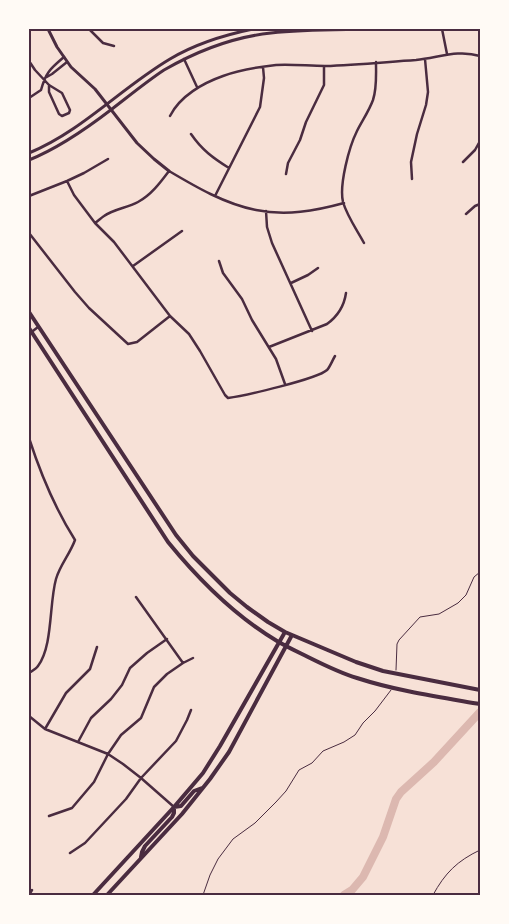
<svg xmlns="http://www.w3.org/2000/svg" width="509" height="924" viewBox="0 0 509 924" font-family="'Roboto Serif',serif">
<rect width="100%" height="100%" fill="#f7e1d7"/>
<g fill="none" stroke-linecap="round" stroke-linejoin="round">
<path stroke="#dcb8b0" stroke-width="8" d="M344 895 352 890 363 877 383 837 396 799 401 792 434 762 480 712"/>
<path stroke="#4a2c40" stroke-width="1" d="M396 670 397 644 399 640 420 617 439 614 458 603 466 595 474 577 480 572
M203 895 210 875 218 859 233 839 255 823 276 802 286 791 299 770 312 763 323 751 344 742 355 735 363 723 375 711 391 690
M433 895C445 873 457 861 480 850"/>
<path stroke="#4a2c40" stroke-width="2.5" d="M89 29 103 43 114 46
M442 29 447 54
M184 59 197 87
M29 61 35 70 49 85 62 93 70 110 69 113 62 116 59 114 49 92V85
M45 78 52 74 67 62
M29 98 41 90C46 72 50 69 64 57
M170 116C180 96 203 83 223 76 239 70 258 67 276 65 292 64 309 66 325 66 356 65 386 62 416 60 438 58 458 49 480 56
M191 134C202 150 213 158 229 168
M463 162 475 150 480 141
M286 174 288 163 300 140 306 122 324 85V66
M412 179 411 162 417 134 426 105 428 92 425 59
M67 181 74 195 95 223 114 242 170 316 189 334 200 351 225 395 228 398C244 396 317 379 327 370 330 367 332 361 335 356
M29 196 67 181 84 173 108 159
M215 196 260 107 264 78 263 67
M266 211 267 227 272 243 312 331
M466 214 475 206 480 204
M95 223C98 221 101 218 104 216 114 209 127 208 138 202 151 195 160 183 169 171 196 187 225 204 256 210 286 216 315 211 344 203
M29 233 75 292 89 308 128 344 137 342 170 316
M364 243C357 230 347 216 343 202 339 185 349 147 357 131 362 121 369 111 373 100 377 88 376 75 376 62
M219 261 223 273 242 299 252 320 276 359 285 384
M133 266 182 231
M291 283 308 275 318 268
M29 334 38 327
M269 347 327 324C338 316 344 307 346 293
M29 438C40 472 56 510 75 540 70 554 60 565 56 579 49 604 53 646 38 666 36 669 32 671 29 673
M136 597 183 663
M29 716 45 729 108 754 123 764 141 778 174 807
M45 729 66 693 90 669 97 647
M78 742 91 718 111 699 122 685 130 668 147 653 167 639
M49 816 72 808 94 782 108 754 121 735 141 718 154 687 167 674 183 663 193 658
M70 853 85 843 126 799 141 778 176 741 187 720 191 710
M29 895 32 890"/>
<path stroke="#4a2c40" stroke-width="3" d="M48 29 57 47 71 67 95 89 137 143 154 159 169 171"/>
<path stroke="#4a2c40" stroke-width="3" d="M29 153C82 131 121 88 170 59 195 44 224 35 253 29
M29 160C59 148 86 129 112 109 129 96 146 82 164 70 197 51 233 37 271 33 306 29 342 30 377 29"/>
<path stroke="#4a2c40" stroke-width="4" d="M29 312 176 535 193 556 230 593 247 607 268 622 285 632 356 662 383 671 480 690
M29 328 168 542C199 580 235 616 277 641 287 647 298 652 308 657 324 665 340 673 357 678 397 691 439 697 480 704
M141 857 142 852 145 846 172 817 174 813V807L181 806 194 791 202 788
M93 895 174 807 203 773 220 746 285 632
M107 895 182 814 210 779 229 752 292 635"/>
</g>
<rect width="509" height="924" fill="none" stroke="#fffaf5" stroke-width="60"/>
<rect x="30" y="30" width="449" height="864" fill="none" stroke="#4a2c40" stroke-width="2"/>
</svg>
